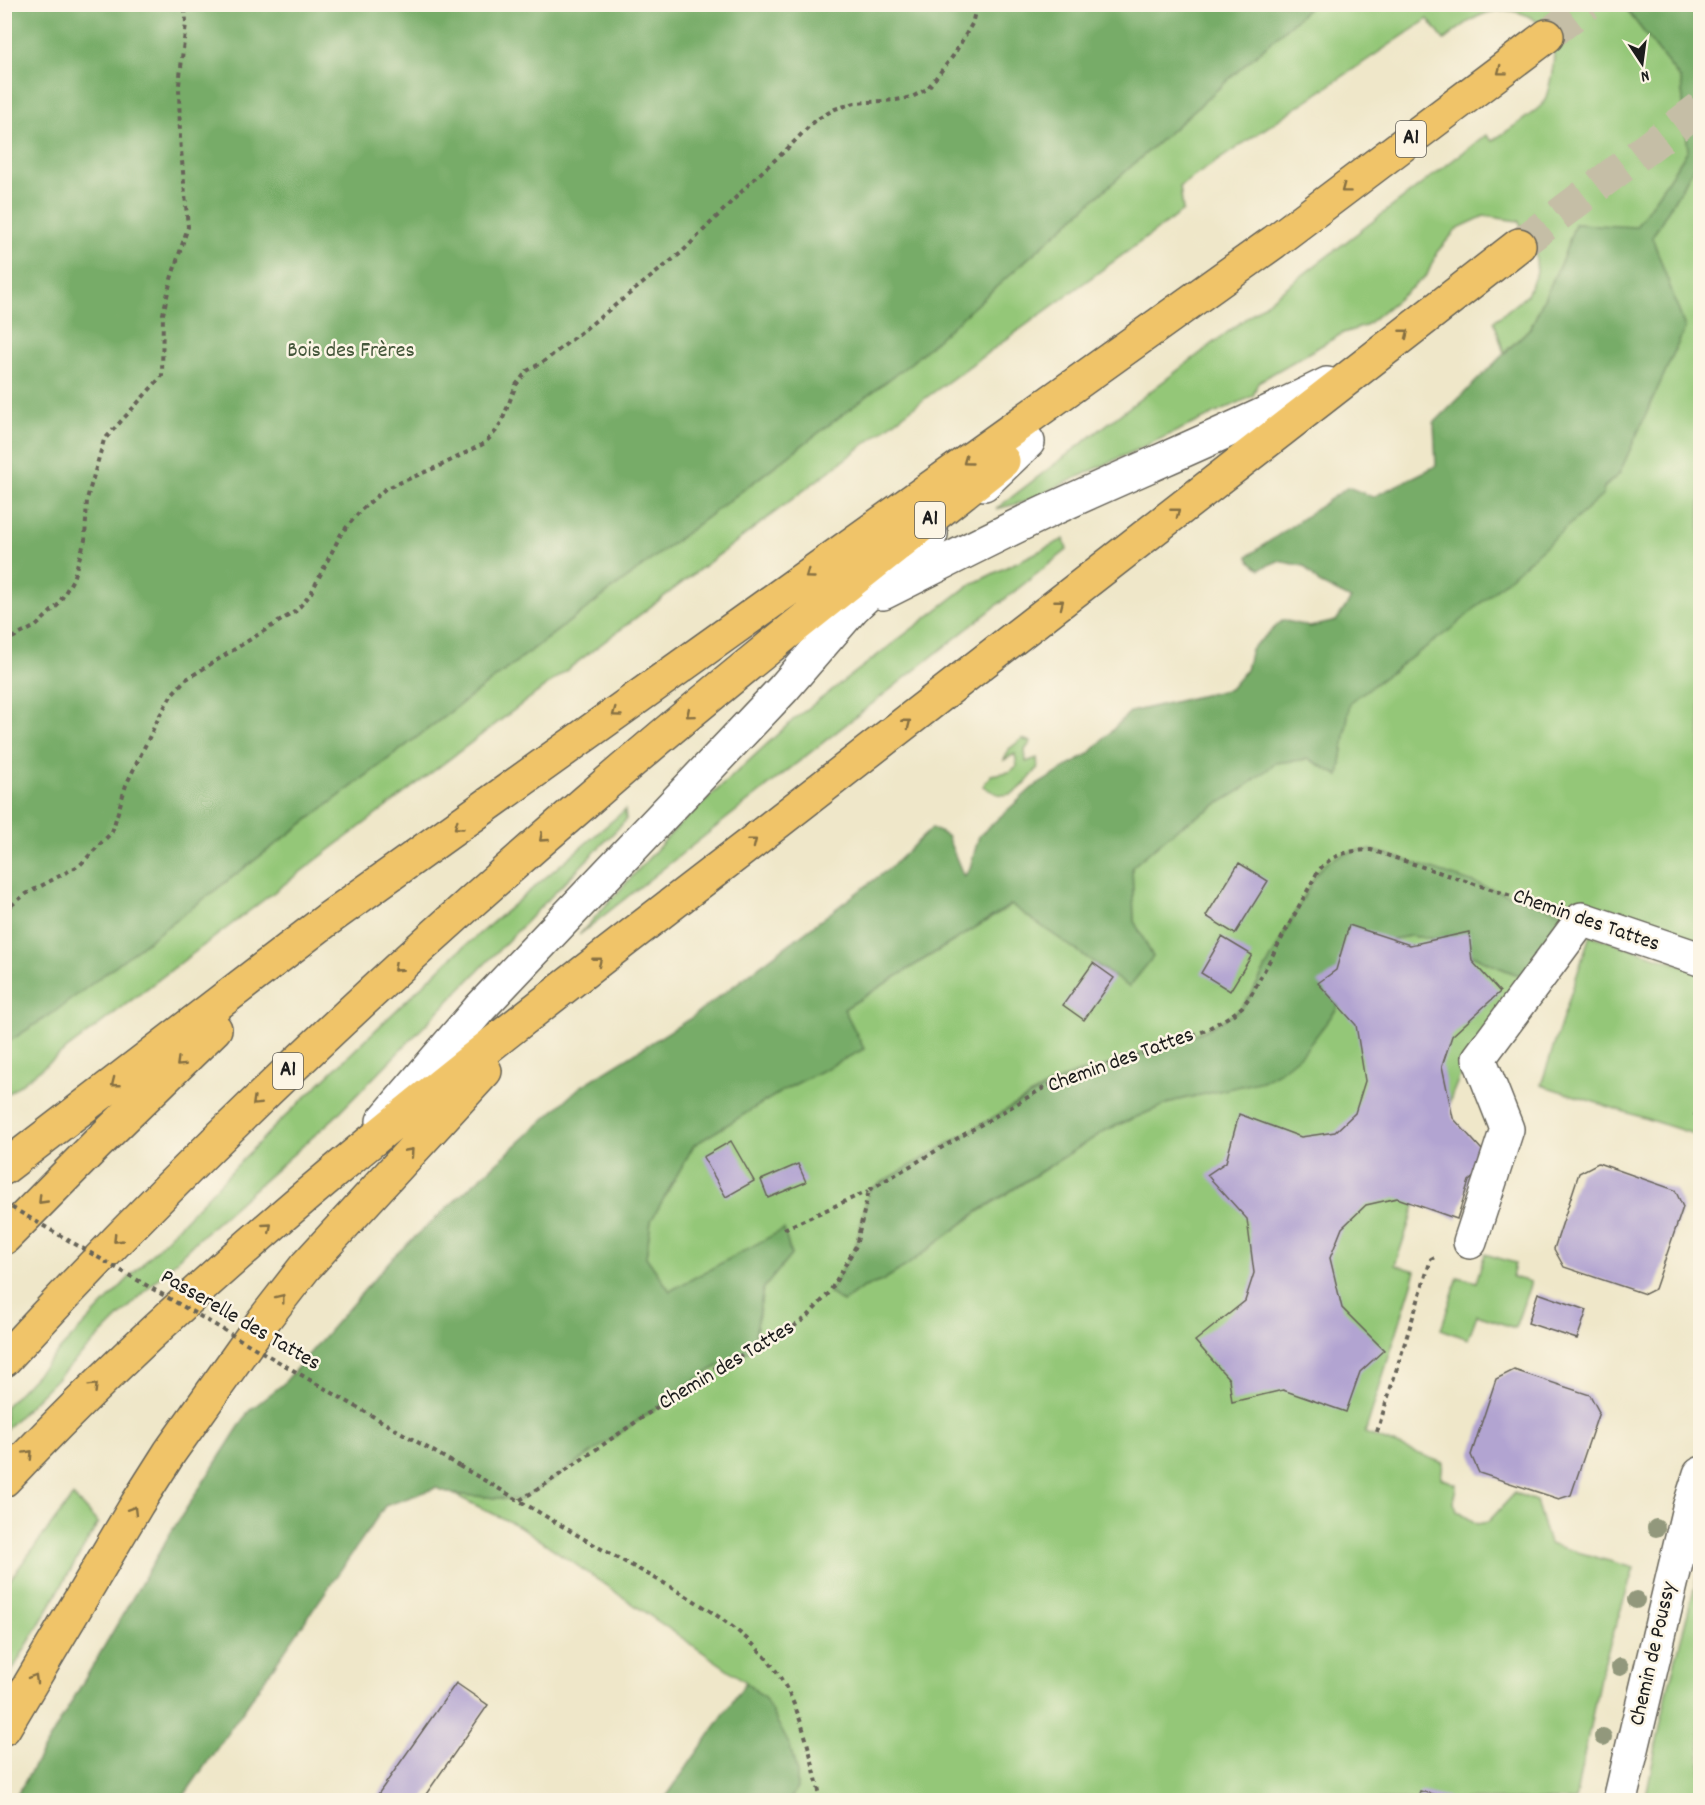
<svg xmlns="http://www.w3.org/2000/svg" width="1705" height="1805" viewBox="0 0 1705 1805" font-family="Dekko,sans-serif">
<rect width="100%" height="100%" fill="#fcf5e5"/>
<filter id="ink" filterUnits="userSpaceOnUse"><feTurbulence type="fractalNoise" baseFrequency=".0167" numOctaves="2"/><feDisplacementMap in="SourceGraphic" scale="12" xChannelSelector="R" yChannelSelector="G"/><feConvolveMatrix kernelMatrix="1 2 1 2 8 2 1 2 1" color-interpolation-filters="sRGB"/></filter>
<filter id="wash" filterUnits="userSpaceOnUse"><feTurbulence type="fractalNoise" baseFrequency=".008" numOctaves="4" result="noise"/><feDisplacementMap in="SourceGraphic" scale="24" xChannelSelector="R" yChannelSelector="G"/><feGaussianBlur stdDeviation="1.35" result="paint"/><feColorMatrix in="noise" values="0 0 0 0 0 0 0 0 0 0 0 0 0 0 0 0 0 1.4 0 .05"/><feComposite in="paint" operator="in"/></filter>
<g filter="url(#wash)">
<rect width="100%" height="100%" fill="#efe7c9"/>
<path fill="#94c778" stroke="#58724a" stroke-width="1.5" d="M1312 5H1623L1681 80 1688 150 1636 228 1575 224 1563 258 1531 327 1504 353 1494 321 1527 295 1537 272 1535 249 1518 221 1484 216 1458 228 1437 252 1427 275 1365 326 1343 333 1258 382 1253 396 1024 502 996 509 1486 135 1492 141C1502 134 1540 110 1544 102 1549 91 1556 59 1553 47 1546 20 1517 5 1491 12 1473 16 1459 29 1444 40L1428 19 1180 186 1183 211 927 397 5 1096 4 1044 53 1013 912 362Z
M1700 157V942L1582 919 1371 850 1317 873 1251 995 1242 1007 1232 1015 1204 1031 1113 1064 1077 1073 1047 1086 869 1190 856 1246 830 1293 843 1302 862 1288 882 1281 906 1266 980 1211 1106 1130 1174 1101 1197 1095 1361 955 1388 940 1410 936 1444 940 1488 963 1526 978 1467 1059 1452 1095 1395 1265 1416 1271 1365 1433 1443 1463 1441 1478 1456 1484 1454 1503 1457 1511 1477 1524 1488 1522 1515 1493 1536 1501 1549 1544 1634 1568 1601 1672 1575 1800H790L796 1788 765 1699 746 1682 524 1529 453 1494 520 1500 546 1484 711 1370 753 1349 763 1289 791 1255 784 1230 670 1291 646 1257 651 1221 694 1145 782 1091 864 1049 844 1009 1012 905 1129 987 1153 957 1134 921 1132 867 1178 828 1241 790 1275 763 1309 759 1339 776 1350 702 1455 626 1619 474 1685 328 1652 237Z
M1064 539 1067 550 579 935 677 827 793 720 968 586Z
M1022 739 1031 742 1025 750 1026 762 1037 758 1038 768C1021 789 1010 806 983 786L991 775 1009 772 1017 766 1015 754 1004 760 1009 749Z
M625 810 626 820 334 1118 198 1239 5 1430V1407L271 1130 453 956Z
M1590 935 1700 971V1136L1541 1085Z
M1485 1254 1515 1263 1512 1277 1531 1282 1515 1328 1477 1315 1468 1339 1441 1329 1458 1277 1476 1282Z
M73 1496 98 1523 5 1683V1586Z
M1700 1566V1800H1645L1667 1693Z"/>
<path fill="#77ac68" stroke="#4a6442" stroke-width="1.5" d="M5 4H1312V5L912 362 53 1013 5 1044Z
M1623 5H1700V157L1652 237 1685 328 1619 474 1604 487 1603 495 1455 626 1350 702 1339 776 1309 759 1276 763 1241 790 1178 828 1132 867 1134 921 1153 957 1129 987 1011 905 844 1009 864 1049 782 1091 694 1145 651 1221 646 1257 670 1291 784 1229 791 1255 763 1289 753 1349 711 1370 546 1484 520 1500 453 1494 436 1488 385 1506 181 1800H14L170 1534 249 1411 283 1384 393 1257 580 1087 691 1018 891 867 932 828 947 836 964 877 970 868 979 836 1032 788 1089 754 1130 712 1230 689 1246 670 1251 649 1283 620 1310 627 1336 621 1351 599 1319 583 1304 566 1278 561 1260 569 1250 561 1248 556 1348 487 1373 497 1436 466 1434 423 1531 327 1563 258 1575 224 1636 227 1688 150 1681 80Z
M1359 850H1371L1390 855 1582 919 1526 978 1488 963 1444 940 1410 936 1388 940 1361 955 1336 1010 1304 1052 1282 1070 1262 1081 1250 1084 1174 1101 1106 1130 980 1210 906 1266 882 1281 862 1288 843 1302 829 1293 856 1246 869 1190 1047 1086 1077 1073 1113 1064 1204 1031 1232 1015 1242 1007 1251 995 1317 873C1328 858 1342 854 1359 850Z
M746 1682 765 1699 790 1746 797 1773V1788L790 1800H664Z"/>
<g id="blocks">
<path fill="#b2a4d1" d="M1239 863 1268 881 1235 934 1206 916Z
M1349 925 1410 945 1469 932 1472 961 1500 992 1452 1036 1442 1066 1453 1118 1492 1161 1469 1181 1457 1219 1397 1198 1366 1205 1342 1228 1330 1258 1342 1308 1384 1350 1360 1372 1346 1412 1283 1390 1232 1402 1229 1379 1195 1341 1245 1301 1254 1273 1247 1219 1207 1175 1226 1162 1239 1114 1301 1137 1335 1132 1355 1113 1365 1081 1356 1025 1318 983 1336 970Z
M1222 937 1252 955 1230 991 1201 973Z
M1093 963 1114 978 1084 1020 1063 1005Z
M1700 1083V1117L1694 1115 1699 1099 1695 1098Z
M731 1141 754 1181 726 1197 703 1157Z
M1598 1163 1675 1190 1683 1207 1655 1289 1645 1294 1564 1267 1554 1249 1579 1173Z
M798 1164 806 1182 768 1198 761 1180Z
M1538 1293 1587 1310 1577 1339 1528 1323Z
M1514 1370 1590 1395 1599 1412 1571 1495 1559 1499 1479 1473 1471 1455 1496 1379Z
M456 1683 488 1705 422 1800H374Z
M1420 1791 1458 1800H1417Z"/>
</g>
</g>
<g filter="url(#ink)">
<use href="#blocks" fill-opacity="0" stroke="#666359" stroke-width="1.5"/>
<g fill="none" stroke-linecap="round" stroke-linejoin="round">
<path stroke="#c5bea6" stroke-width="33" stroke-dasharray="33 16" stroke-linecap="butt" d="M1547 36 1588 4
M1519 245 1700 108"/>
<g stroke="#666359" stroke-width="36">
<path id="minor" d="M984 484 1028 442
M883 593C937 566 991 538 1046 512 1139 469 1235 430 1327 384
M383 1121 480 1008 783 689 853 608 931 534
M1470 1242 1507 1129 1479 1058 1582 919 1700 959
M1620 1800 1689 1508 1700 1474"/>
</g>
<g stroke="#666359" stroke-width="36">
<path id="highway" d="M4 1168 328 919 1274 242 1547 36
M4 1238 97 1144 215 1029
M4 1360C186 1162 381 978 584 803 720 684 862 573 1003 461
M4 1480C229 1240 492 1043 751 843 1008 645 1262 443 1519 245
M4 1728 137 1504 170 1452 263 1321 305 1267 485 1071"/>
</g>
<path stroke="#666359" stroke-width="4" stroke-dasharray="4.5 4.5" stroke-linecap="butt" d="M4 642 36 626 58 605 73 579 85 540 87 499 104 440 162 376 163 314 171 279 188 227 180 139 179 85 186 23 185 4
M4 911 26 894 80 865 112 832 126 785 160 715 172 694 185 680 296 611 310 595 341 534 360 511 385 489 444 464 485 443 496 431 502 421 516 385 527 371 546 360 681 253 753 180 788 148 814 121 835 109 855 103 896 100 912 97 927 89 953 56 972 24 977 4
M784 1229 868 1191
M1377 1432 1431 1259 1437 1256
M459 1466C506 1492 551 1520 598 1547 654 1579 739 1617 776 1671 802 1709 811 1757 821 1800
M520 1500 546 1484 711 1370 782 1335 807 1317 829 1293 856 1246 869 1190 1047 1086 1077 1073 1113 1064 1204 1031 1232 1015 1242 1007 1251 995 1317 873C1329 855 1349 850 1371 850L1545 907"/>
<use href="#minor" stroke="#fff" stroke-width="33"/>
<use href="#highway" stroke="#f0c469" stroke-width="33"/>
<path stroke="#666359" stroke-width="4" stroke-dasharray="4.5 4.5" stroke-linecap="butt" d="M4 1203 459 1466"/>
</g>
<g fill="#92987b">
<circle cx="1656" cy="1528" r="9"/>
<circle cx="1636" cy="1600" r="9"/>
<circle cx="1620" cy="1667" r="9"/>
<circle cx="1603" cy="1737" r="9"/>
</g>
<defs><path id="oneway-chevron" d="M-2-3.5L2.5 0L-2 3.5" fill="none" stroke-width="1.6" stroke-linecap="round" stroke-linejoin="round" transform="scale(1.5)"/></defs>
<g stroke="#867042">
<use href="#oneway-chevron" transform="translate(1501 71) rotate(143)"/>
<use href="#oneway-chevron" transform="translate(1345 189) rotate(143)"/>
<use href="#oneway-chevron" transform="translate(1405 333) rotate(-38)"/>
<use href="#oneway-chevron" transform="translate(967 461) rotate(144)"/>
<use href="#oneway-chevron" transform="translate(1176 512) rotate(-38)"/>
<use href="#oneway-chevron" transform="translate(809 575) rotate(144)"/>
<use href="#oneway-chevron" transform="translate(1060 603) rotate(-38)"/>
<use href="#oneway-chevron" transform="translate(616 713) rotate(144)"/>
<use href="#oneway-chevron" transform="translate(690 714) rotate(140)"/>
<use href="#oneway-chevron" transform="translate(907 723) rotate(-38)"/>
<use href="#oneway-chevron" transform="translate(458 826) rotate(144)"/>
<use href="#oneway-chevron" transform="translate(543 838) rotate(139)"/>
<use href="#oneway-chevron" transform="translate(753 842) rotate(-38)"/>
<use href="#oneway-chevron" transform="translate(598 961) rotate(-38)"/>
<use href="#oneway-chevron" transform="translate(397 968) rotate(138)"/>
<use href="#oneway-chevron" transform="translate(180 1063) rotate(136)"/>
<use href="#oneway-chevron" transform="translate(115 1083) rotate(142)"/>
<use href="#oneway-chevron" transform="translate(256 1102) rotate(136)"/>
<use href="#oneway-chevron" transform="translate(410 1152) rotate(-48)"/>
<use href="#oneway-chevron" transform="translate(42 1200) rotate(134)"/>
<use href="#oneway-chevron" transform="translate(268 1227) rotate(-41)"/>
<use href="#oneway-chevron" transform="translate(117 1239) rotate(134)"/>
<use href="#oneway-chevron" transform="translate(281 1298) rotate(-52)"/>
<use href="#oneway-chevron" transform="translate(94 1387) rotate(-45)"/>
<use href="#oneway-chevron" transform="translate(29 1454) rotate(-47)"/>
<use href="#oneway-chevron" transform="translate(133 1510) rotate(-59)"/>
<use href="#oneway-chevron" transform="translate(34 1678) rotate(-60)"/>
</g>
</g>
<g text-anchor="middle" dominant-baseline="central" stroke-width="5" stroke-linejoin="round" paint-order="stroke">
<g fill="#fcf5e5" stroke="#5f5d58" stroke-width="1.5">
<rect x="1396" y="121" width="30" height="36" rx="4.5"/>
<rect x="915" y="502" width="30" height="36" rx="4.5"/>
<rect x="273" y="1053" width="30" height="36" rx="4.5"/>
</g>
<g font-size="21" font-weight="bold" fill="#1c1c1c">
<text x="1411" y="139">A1</text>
<text x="930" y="520">A1</text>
<text x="288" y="1071">A1</text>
</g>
<g font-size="22" fill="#46583c" stroke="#fcf5e5">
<text x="351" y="351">Bois des Frères</text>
</g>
<g font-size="22" fill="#1c1c1c" stroke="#fcf5e5">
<text transform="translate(1586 921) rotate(19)">Chemin des Tattes</text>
<text transform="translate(1121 1061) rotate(-20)">Chemin des Tattes</text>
<text transform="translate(240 1321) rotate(30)">Passerelle des Tattes</text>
<text transform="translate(727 1366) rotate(-31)">Chemin des Tattes</text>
<text transform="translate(1654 1654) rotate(-77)">Chemin de Poussy</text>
</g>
</g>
<rect width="1705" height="1805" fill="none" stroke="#fcf5e5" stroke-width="24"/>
<g transform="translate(1642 63) rotate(167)" stroke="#fcf5e5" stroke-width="4.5" paint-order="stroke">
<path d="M0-4.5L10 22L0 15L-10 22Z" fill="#1c1c1c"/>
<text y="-9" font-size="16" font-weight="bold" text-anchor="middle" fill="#1c1c1c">N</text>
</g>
</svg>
